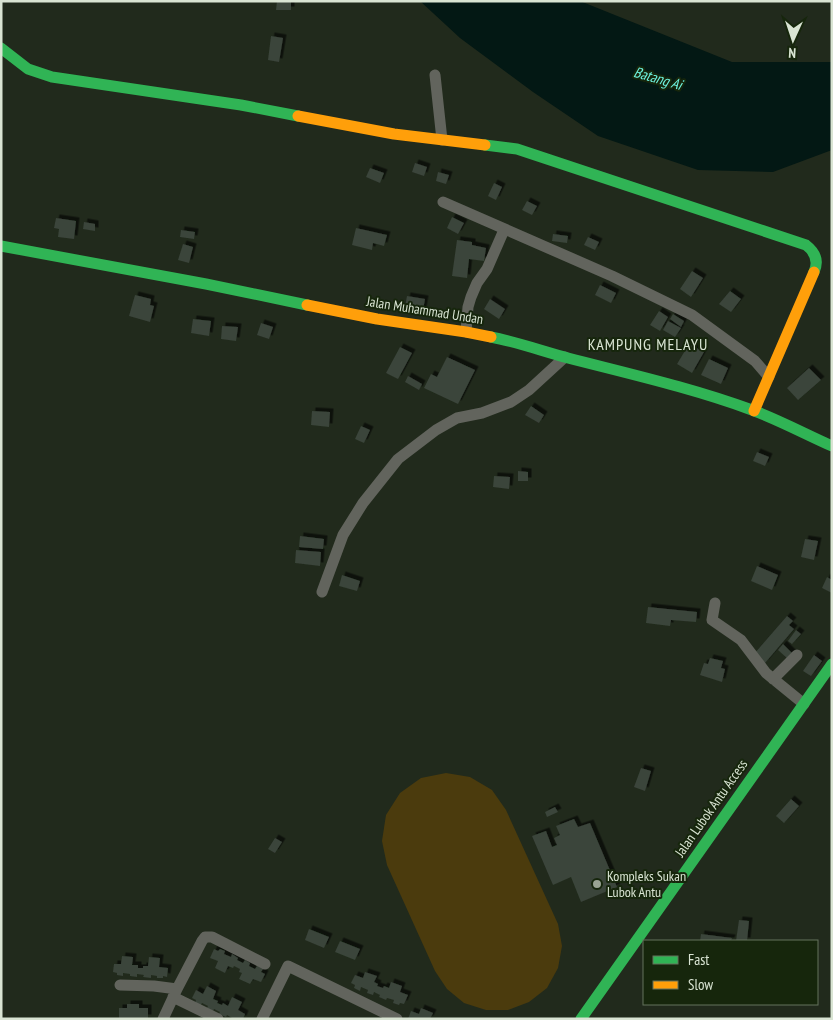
<svg xmlns="http://www.w3.org/2000/svg" width="833" height="1020" viewBox="0 0 833 1020" font-family="'PT Sans Narrow',sans-serif">
<defs>
<filter id="shadow"><feDropShadow dx="3.5" dy="-3.5" stdDeviation="0" flood-color="#0009"/></filter>
</defs>
<rect width="100%" height="100%" fill="#212a1c"/>
<path fill="#4b3b0d" d="M446 773 470 777 492 790 506 810 558 924 562 946 558 968 547 988 529 1002 508 1010H486L464 1003 447 989 435 971 387 865 382 841 386 815 400 793 421 778Z"/>
<path fill="#031814" d="M420 1H580L732 62H832V150L773 172 698 170 598 136 533 92 460 38Z"/>
<path fill="#3a443a" filter="url(#shadow)" d="M277 1H291V10H276Z
M271 36 283 38 279 62 268 60Z
M415 163 427 167 424 176 412 172Z
M370 168 384 173 380 183 366 177Z
M438 172 449 175 446 184 436 181Z
M494 183 502 187 496 200 488 196Z
M527 201 537 206 532 215 522 210Z
M452 217 464 223 458 234 447 228Z
M56 218 76 221 74 239 58 237 59 229 54 228Z
M84 222 95 224V231L83 229Z
M356 228 387 235 384 246 373 243 372 250 352 245Z
M181 230 195 232 194 239 180 237Z
M553 234 568 236 567 243 552 241Z
M588 237 599 242 595 250 584 245Z
M457 240 472 242V245L486 248 484 261 469 259 467 278 452 276Z
M183 244 193 247 189 263 178 260Z
M692 271 703 278 691 297 680 289Z
M600 285 616 293 611 303 595 295Z
M730 291 741 299 731 312 719 304Z
M135 295 151 299 150 305 154 306 150 322 129 316Z
M407 296 425 299 422 316 404 313Z
M490 299 505 309 499 319 484 309Z
M659 311 668 317 660 331 650 325Z
M673 314 684 321 681 327 670 319Z
M193 319 211 321 209 336 191 333Z
M668 321 681 328 675 337 663 330Z
M261 323 273 327 269 339 257 335Z
M222 326 238 327 236 341 221 339Z
M689 344 704 352 692 373 677 364Z
M400 347 412 353 398 379 386 373Z
M447 357 475 370 458 404 424 388 431 374 437 377Z
M709 359 728 368 721 384 701 375Z
M809 368 821 380 798 400 787 388Z
M408 376 422 384 419 390 405 382Z
M531 406 544 415 539 423 525 415Z
M312 411 330 412 329 427 311 425Z
M361 426 370 430 364 443 355 439Z
M757 452 769 457 765 466 753 461Z
M518 471 528 472V481H518Z
M494 476 510 477 509 489 493 487Z
M300 536 324 539 323 549 299 547Z
M805 539 818 541 814 560 801 557Z
M296 550 321 552 320 566 295 563Z
M757 566 778 575 772 590 751 581Z
M342 575 360 581 357 591 339 586Z
M827 577 832 580V593L822 588Z
M648 607 697 612 696 622 671 620 670 626 646 623Z
M787 616 793 621 789 625 794 629 765 663 754 654Z
M796 630 801 634 792 644 788 641Z
M783 644 792 653 788 659 778 650Z
M814 655 822 661 811 676 803 671Z
M710 658 723 661 721 668 725 669 722 682 700 675 704 663 708 664Z
M641 768 651 771 645 791 634 787Z
M791 799 799 806 784 823 776 816Z
M555 807 558 812 547 817 545 812Z
M574 819 578 827 590 823 617 887 581 902 571 877 553 885 532 836 546 831 552 847 557 845 554 838 560 835 556 826Z
M275 838 282 842 275 853 268 849Z
M739 920 749 921 747 941H736Z
M309 929 329 937 324 948 305 940Z
M701 934 732 938 731 941H700Z
M340 941 360 949 355 960 335 952Z
M214 949 218 951 220 949 225 951 224 954 231 957 232 954 238 958 237 960 243 963 245 960 250 963 249 966 255 969 257 966 263 969 261 972 265 974 261 982 253 979 250 984 239 979 242 973 239 972 240 969 234 966 233 968 228 966 225 973 215 968 218 961 210 958Z
M122 956 133 957 132 965H138V968H143V966H148L149 957 160 958 159 967 168 968 167 977 163 976V978H157V976L151 975V978L143 977 144 975 137 974V977L130 976V974L123 973V976L117 975V973L113 972 114 964H121Z
M365 972 377 976 374 982 378 984 377 986 383 988 384 986 389 988 391 982 402 986 400 992 408 995 404 1004 400 1003 399 1005 393 1003 394 1000 387 998 386 1000 379 997 380 995 374 992 373 995 367 993 368 990 361 987 360 991 354 988 355 985 351 983 355 975 363 978Z
M207 986 216 991 213 999 218 1001 217 1003 222 1005 223 1003 228 1006 232 997 242 1002 238 1010 245 1014 243 1019H232V1018L227 1015 226 1017 219 1014 220 1012 214 1009 213 1011 207 1008 208 1006 202 1003 200 1006 195 1003 196 1000 192 998 196 990 203 994Z
M127 1004H139V1008H148V1018H119V1008H127Z
M421 1008 433 1013 430 1019H408L411 1011 419 1014Z"/>
<g fill="none" stroke-linecap="round" stroke-linejoin="round">
<path stroke="#62645d" stroke-width="11" d="M435 75 442 140
M443 202 612 276 692 315 755 361 769 377
M466 332 468 307 471 297 477 283 487 269 504 230
M322 592 343 535 363 503 398 459 436 430 457 418 482 413 511 402 529 390 565 357
M715 603 712 620 741 640 766 673 804 704
M773 679 797 655
M120 985 154 986 177 989
M173 997 218 1019
M163 1019 177 989 202 941 205 937H212L265 964
M262 1019 288 966 397 1019"/>
<path stroke="#30b455" stroke-width="11" d="M1 48 28 69 52 77 241 105 298 116
M485 145 517 149 806 245C815 252 819 261 814 272
M1 246 206 284 307 305
M491 337C517 342 542 351 568 358 630 374 692 388 752 410 779 420 805 434 832 446
M581 1019 832 664"/>
<path stroke="#ff9f0a" stroke-width="11" d="M298 116 394 134 485 145
M307 305 377 319 466 332 491 337
M754 411 814 272"/>
</g>
<circle fill="#99a393" stroke="#16260c" stroke-width="2" cx="597" cy="884" r="5"/>
<g text-anchor="middle" dominant-baseline="central" stroke-width="4" stroke-linejoin="round" paint-order="stroke">
<g font-size="14" fill="#d9e4d3" stroke="#16260c">
<text transform="translate(425 310) rotate(9)">Jalan Muhammad Undan</text>
<text transform="translate(711 808) rotate(-55)">Jalan Lubok Antu Access</text>
</g>
<g font-size="14" fill="#d9e4d3" stroke="#16260c" text-anchor="start">
<text x="607" y="876">Kompleks Sukan<tspan x="607" dy="16">Lubok Antu</tspan></text>
</g>
<g font-size="15" font-style="italic" fill="#6df2df" stroke="#16260c">
<text transform="translate(658 78) rotate(16)">Batang Ai</text>
</g>
<g font-size="16" letter-spacing="1" fill="#d9e4d3" stroke="#16260c">
<text x="648" y="344">KAMPUNG MELAYU</text>
</g>
</g>
<rect width="833" height="1020" fill="none" stroke="#d9e4d3" stroke-width="5"/>
<rect x="643" y="940" width="175" height="65" fill="#16260c" stroke="#64725c"/>
<rect x="653" y="956" width="25" height="8" fill="#30b455" stroke="#64725c"/>
<text x="688" y="965" font-size="15" fill="#d9e4d3">Fast</text>
<rect x="653" y="981" width="25" height="8" fill="#ff9f0a" stroke="#64725c"/>
<text x="688" y="990" font-size="15" fill="#d9e4d3">Slow</text>
<g transform="translate(793 40) rotate(183)" stroke="#16260c" stroke-width="4" paint-order="stroke">
<path d="M0-4L9 19L0 12L-9 19Z" fill="#d9e4d3"/>
<text y="-8" font-size="14" font-weight="bold" text-anchor="middle" fill="#d9e4d3">N</text>
</g>
</svg>
